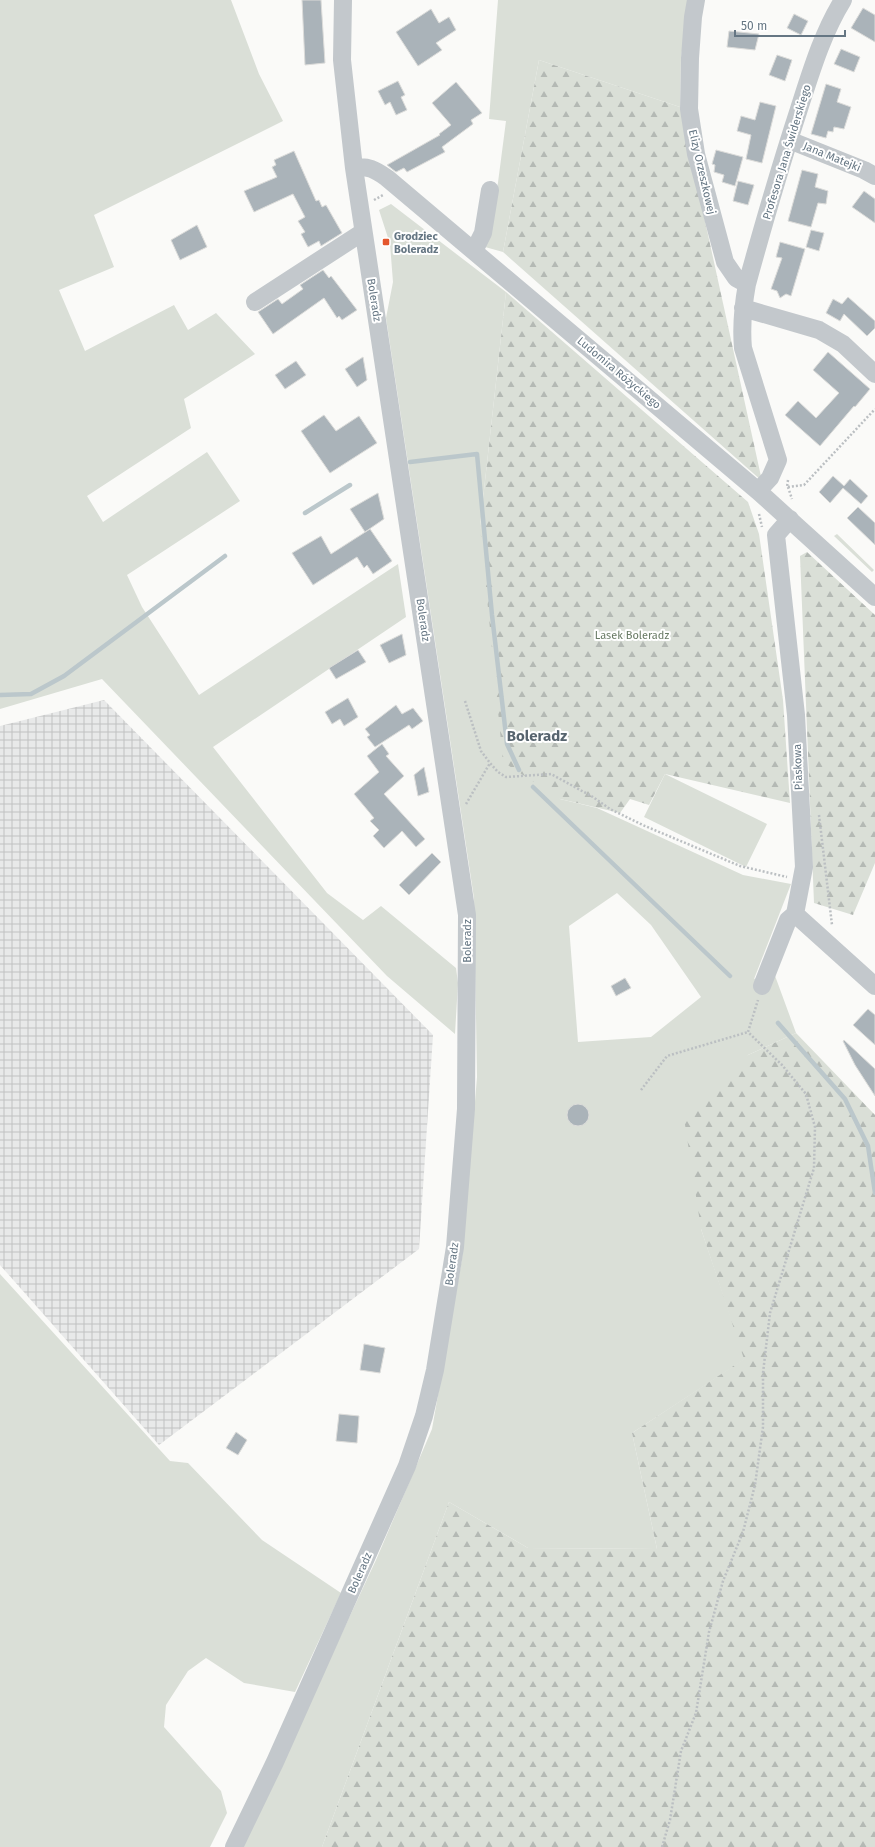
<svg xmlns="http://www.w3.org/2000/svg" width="875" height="1847" viewBox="0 0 875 1847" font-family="'Fira Sans',sans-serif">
<defs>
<pattern id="industrial-grid" width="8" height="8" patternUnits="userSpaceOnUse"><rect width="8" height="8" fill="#e8e9e9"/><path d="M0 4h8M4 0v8" fill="none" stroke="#c0c1c2"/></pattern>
<pattern id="forest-firs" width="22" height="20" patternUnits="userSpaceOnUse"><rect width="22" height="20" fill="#dadfd7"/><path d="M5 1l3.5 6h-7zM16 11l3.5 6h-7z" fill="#b4b9b4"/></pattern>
</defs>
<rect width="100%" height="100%" fill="#fafaf8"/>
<path fill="url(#industrial-grid)" d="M104 700 433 1035 419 1249 159 1445 0 1265V726Z"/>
<path fill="#dadfd7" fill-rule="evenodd" d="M0 0H231L259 74 283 121 94 215 114 267 59 290 85 351 174 305 188 330 216 313 255 354 184 399 191 428 87 496 103 522 207 452 240 501 127 575 142 607 199 695 398 564 406 617 213 747 327 893 363 920 381 906 456 968 458 983 455 1034 387 976 102 679 0 709Z
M498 0H690L681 57 680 107 539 60 503 252 485 247 497 190 506 121 489 119Z
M391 204 506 292 480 526 560 799 597 808 743 875 791 884 754 979 774 973 796 1033 748 1055 701 1229 745 1359 632 1433 657 1549 528 1548 449 1502 322 1847H242L376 1560 432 1429 462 1259 477 1077 474 898 386 318 393 282 390 244 379 210ZM617 893 651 925 701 997 651 1037 578 1042 569 926Z
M837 534 874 570 872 572 834 536Z
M665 774 767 824 746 867 644 817Z
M0 1274 170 1461 188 1463 262 1540 341 1593 295 1692 244 1683 206 1658 188 1671 166 1705 164 1727 221 1791 227 1813 210 1847H0Z"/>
<path fill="url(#forest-firs)" d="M539 60 680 107 762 481 503 252Z
M506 292 748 502 759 534 783 700 790 803 665 774 649 805 630 799 620 813 560 799 503 762 480 526Z
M807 552 875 615V863L853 915 814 903 800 556Z
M796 1033 875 1115V1847H322L449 1502 528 1548 657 1549 632 1433 744 1359 701 1229 684 1118 748 1055Z"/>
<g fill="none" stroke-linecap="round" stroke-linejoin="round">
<path stroke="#bbc7cb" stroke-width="4.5" d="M410 462 477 454 492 615 507 744 519 770
M305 513 350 485
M0 695 31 694 64 676 225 556
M533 787 730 976
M778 1023 845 1099 868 1146 875 1193"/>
</g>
<path fill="#aab3b9" stroke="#dcdcda" d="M302 0H321L325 63 305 65Z
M863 8 875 15V42L851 28Z
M431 9 439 23 449 17 456 30 436 43 442 50 418 66 396 32Z
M794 14 808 21 801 35 787 28Z
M729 31 759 34 755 50 727 47Z
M841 49 860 57 854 72 834 64Z
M777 55 792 60 785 81 769 75Z
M398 81 405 95 401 97 407 110 396 115 390 102 385 105 378 91Z
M456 82 482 113 471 120 473 124 442 147 445 152 407 172 404 168 396 172 387 165 440 135 439 134 451 125 432 103Z
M826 84 841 89 837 102 851 107 844 129 834 127 833 132 828 131 826 138 811 134Z
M760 102 776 106 762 163 746 159 751 135 737 131 741 116 755 120Z
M716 150 743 157 735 186 722 182 724 175 714 172 715 165 712 164Z
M294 151 316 201 319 200 322 207 326 205 342 233 321 246 319 241 308 247 301 234 305 232 298 221 305 217 293 194 254 212 244 191 277 177 272 167 276 165 274 160Z
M802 170 818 174 815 187 828 191 826 204 818 203 811 227 788 221Z
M738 181 754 185 748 205 733 201Z
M864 191 875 199V223L852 207Z
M197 225 207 247 180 260 171 240Z
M811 230 824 233 819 251 806 247Z
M780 242 805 249 791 296 786 294 780 298 777 291 771 289 782 258 776 257Z
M323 270 329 278 331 276 357 310 342 320 339 316 337 318 324 298 273 334 258 312 278 299 282 304 303 289 300 285Z
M848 297 875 321V328L867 336 844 314 840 321 826 313 833 299 842 304Z
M828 352 870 389 855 407 854 406 820 446 785 415 798 401 816 418 839 393 813 370Z
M363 357 367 380 357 387 345 369Z
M296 361 306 375 285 389 275 375Z
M324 415 336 431 359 416 377 443 330 473 301 431Z
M833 476 844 486 850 479 868 496 861 504 843 488 830 503 819 492Z
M378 493 384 519 365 532 350 509Z
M858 507 875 523V545L847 518Z
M370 529 392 561 373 574 367 565 364 568 357 557 313 585 292 553 321 536 331 554Z
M402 634 406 655 389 663 380 645Z
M358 650 366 662 336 679 329 668Z
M348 698 358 717 344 726 340 719 332 724 325 712Z
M396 705 402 714 413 708 423 721 412 729 409 725 375 747 367 737 370 735 365 729Z
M382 744 389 754 386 756 404 776 384 794 425 839 416 847 402 831 384 848 373 836 379 830 370 821 374 818 354 794 379 772 367 756Z
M424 767 429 792 418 796 414 775Z
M432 853 441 862 409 895 399 885Z
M625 978 631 988 616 996 611 986Z
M868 1009 875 1015V1045L853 1025Z
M844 1040 875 1069V1096L855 1065 843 1041Z
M567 1115a11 11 0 1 1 22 0a11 11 0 1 1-22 0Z
M364 1344 385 1348 380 1373 360 1370Z
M339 1414 359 1416 357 1443 336 1441Z
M236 1432 247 1440 238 1455 226 1448Z"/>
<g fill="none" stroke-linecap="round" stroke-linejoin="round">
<path stroke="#bbbfc2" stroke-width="2.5" stroke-dasharray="2 2" stroke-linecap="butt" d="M374 200 383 195
M788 480 787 487 804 485 875 409
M788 487 792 499
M759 514 762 527
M465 701 481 751 490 763
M466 804 490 763 498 772 506 777 551 774 593 797 610 809 645 826 740 866 787 877
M819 815 832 925
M641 1090 667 1056 748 1032
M662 1847 670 1820 681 1751 696 1713 709 1632 723 1581 743 1532 755 1485 763 1427V1373L770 1313 814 1168 815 1127 806 1094 782 1065 748 1032 758 1000"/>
<path stroke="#c3c8cc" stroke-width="18" d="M696 0 693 17 690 58 689 109 696 154 725 262 736 278 747 284
M789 140 864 170 875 176
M354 168C367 165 376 170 387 178L758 491 875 597
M474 251 483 233 490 190
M255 302 363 232
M743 308 819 330 843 344 875 374
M758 491 770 478 778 460 743 348C741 326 743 306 747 284 763 226 780 167 799 109 811 72 822 34 843 0
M790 519 776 535 796 715 804 867 795 914
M795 914 875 986
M762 986 788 920 795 914
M234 1847 275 1762 407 1466 424 1416 435 1370 455 1247 466 1109 467 915 354 168 342 60 343 0"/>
</g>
<rect fill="#e4572e" stroke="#fff" stroke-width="1.5" x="382" y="238" width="8" height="8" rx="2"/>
<g text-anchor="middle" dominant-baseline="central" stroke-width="4" stroke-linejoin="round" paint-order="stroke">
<g font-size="11" fill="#657683" stroke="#fff">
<text transform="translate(787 152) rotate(-73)">Profesora Jana Świderskiego</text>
<text transform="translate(832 157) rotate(22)">Jana Matejki</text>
<text transform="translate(702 172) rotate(77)">Elizy Orzeszkowej</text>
<text transform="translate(374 300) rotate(81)">Boleradz</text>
<text transform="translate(619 373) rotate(40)">Ludomira Różyckiego</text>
<text transform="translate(423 620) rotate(82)">Boleradz</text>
<text transform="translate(798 767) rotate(-92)">Piaskowa</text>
<text transform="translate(467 941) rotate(-90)">Boleradz</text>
<text transform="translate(452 1264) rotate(-82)">Boleradz</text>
<text transform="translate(360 1573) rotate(-66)">Boleradz</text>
</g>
<g font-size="11" font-weight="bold" fill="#657683" stroke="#fff" text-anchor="start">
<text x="394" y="236">Grodziec<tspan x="394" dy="13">Boleradz</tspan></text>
</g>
<g font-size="11" fill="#687a64" stroke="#fff">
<text x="632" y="635">Lasek Boleradz</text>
</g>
<g font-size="15" font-weight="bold" fill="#57646e" stroke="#fff">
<text x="537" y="736">Boleradz</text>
</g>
</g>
<path d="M735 30v6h110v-6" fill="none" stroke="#657683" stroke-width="2"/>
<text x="741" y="30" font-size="12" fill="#657683" stroke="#ffffff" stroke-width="3" paint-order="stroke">50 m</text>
</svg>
